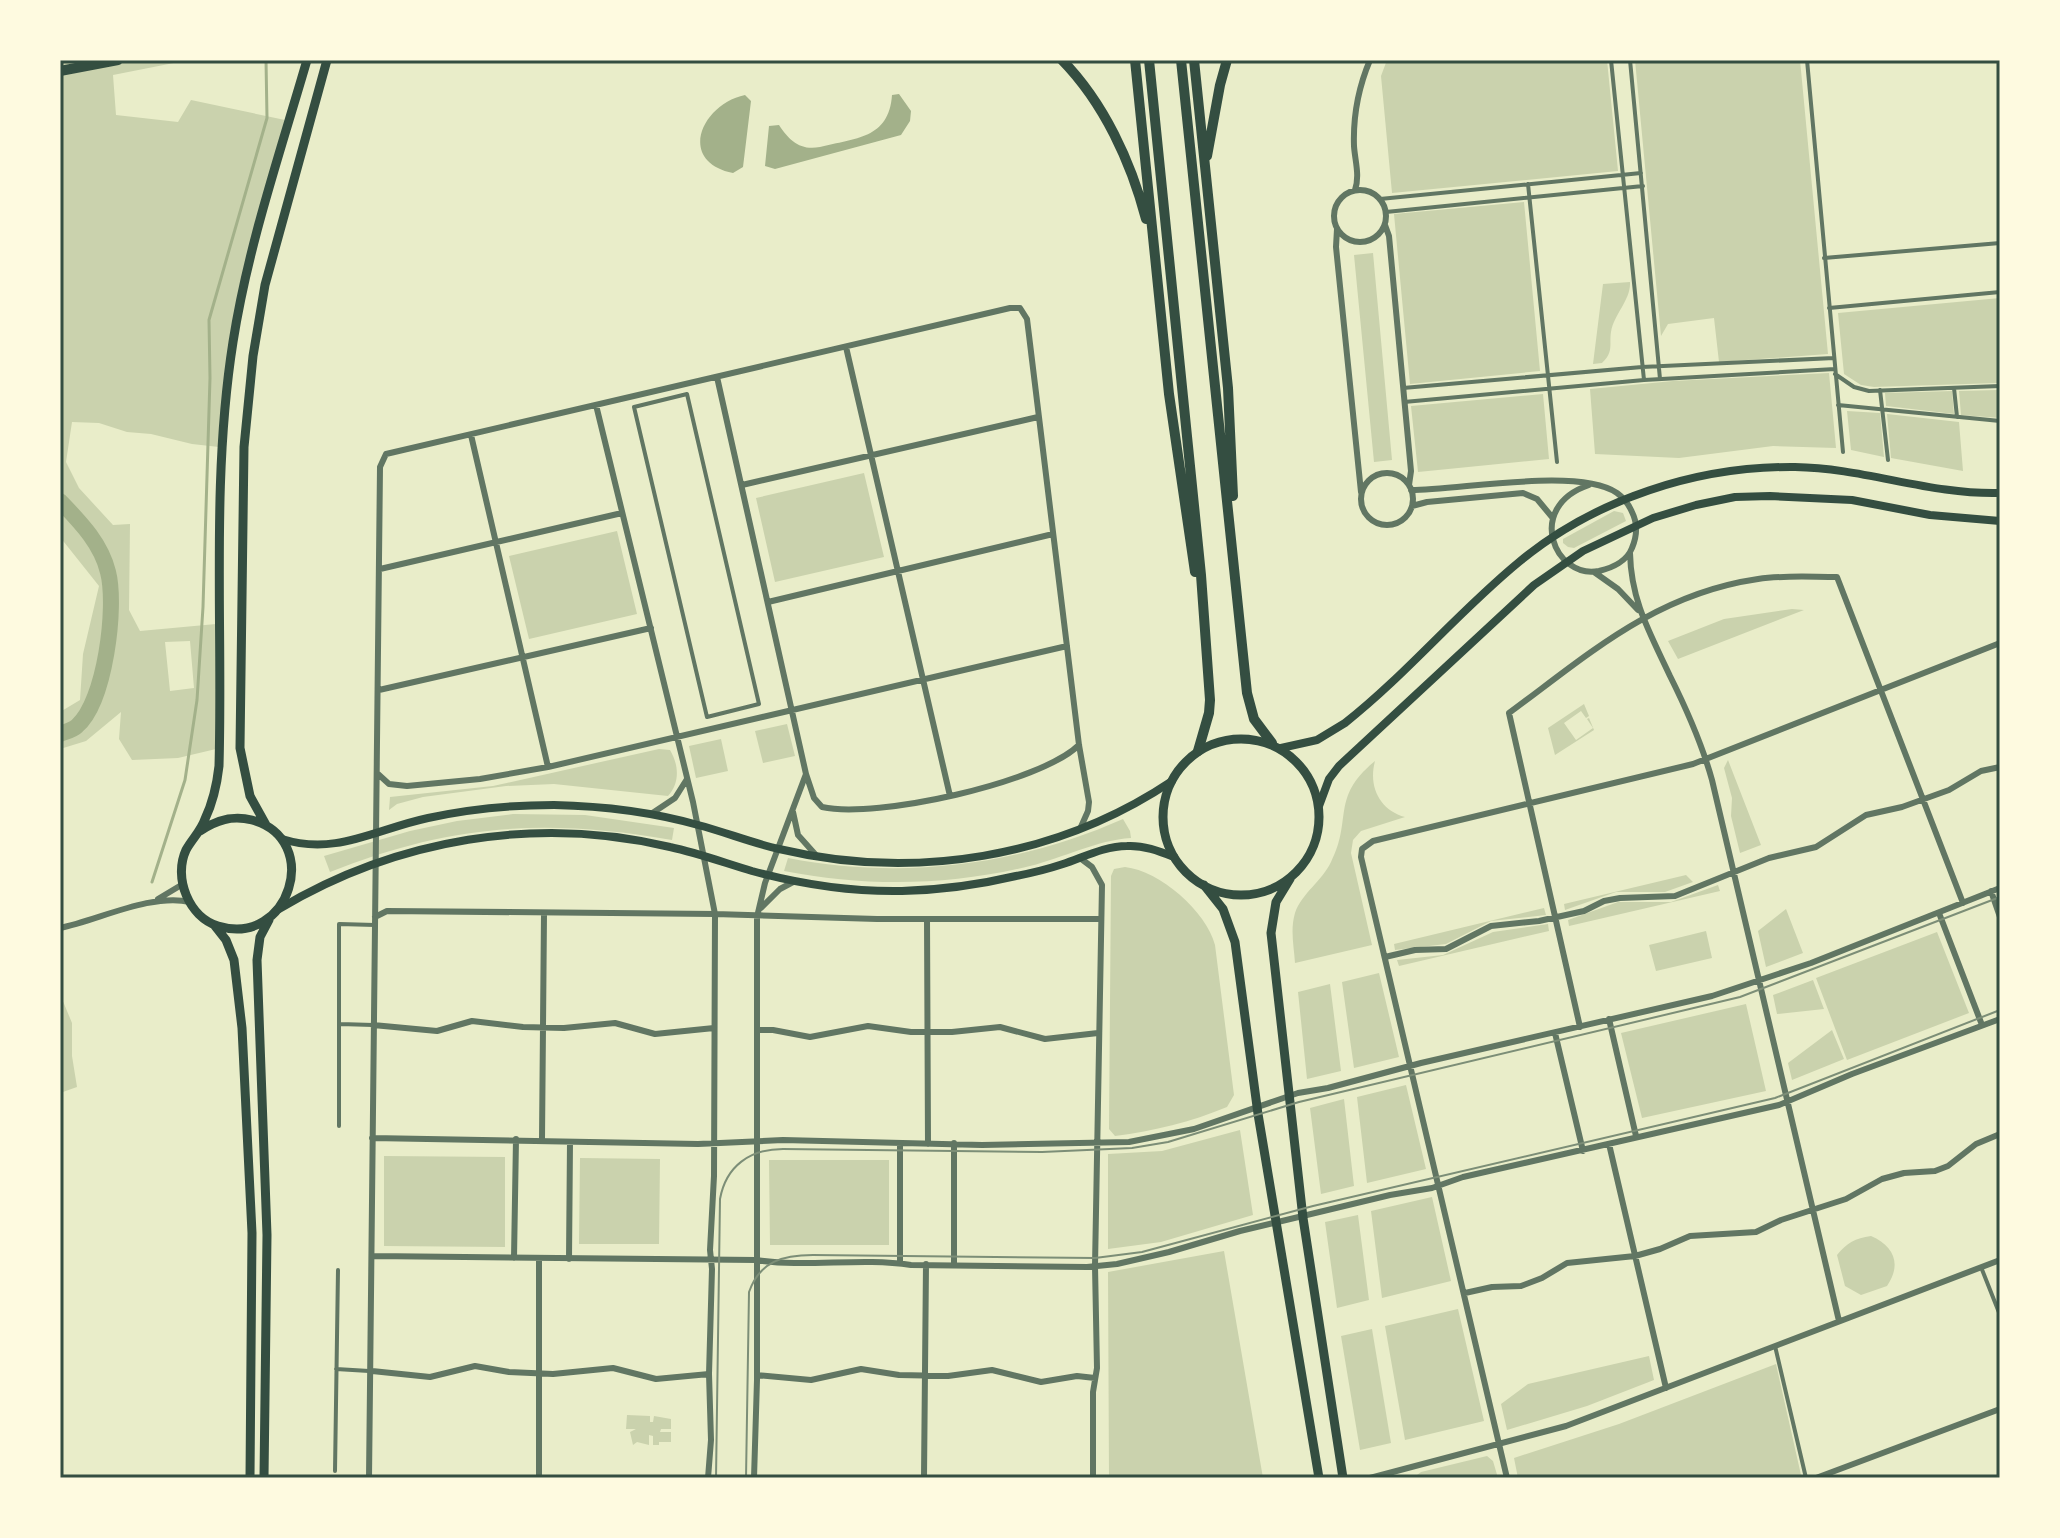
<svg xmlns="http://www.w3.org/2000/svg" width="2060" height="1538" viewBox="0 0 2060 1538" font-family="Literata,serif">
<rect width="100%" height="100%" fill="#e9edc9"/>
<path fill="#cad2ad" fill-rule="evenodd" d="M60 60H189L113 75 116 115 178 122 191 100 285 120 239 290 219 447 192 444 151 434 127 432 99 423 72 422 66 462 79 488 113 525 130 524 129 610 140 631 216 624V749L178 758 132 760 119 739 121 712 86 741 60 749V712L80 700 83 654 99 586 60 537ZM190 641 194 688 170 691 165 642Z
M1387 60H1607L1618 171 1392 193 1381 76Z
M1635 60H1800L1828 354 1719 362 1714 318 1668 324 1661 336Z
M1524 202 1540 371 1410 384 1394 214Z
M1373 253 1392 460 1374 462 1354 255Z
M1630 282C1631 300 1614 314 1611 332 1609 345 1614 352 1602 363L1593 364 1603 284Z
M2000 298V355L1997 383 1874 387 1861 385 1844 374 1838 313Z
M1829 373 1836 448 1773 446 1679 458 1595 454 1590 389 1673 381Z
M1997 390 2000 418 1961 415 1959 391Z
M1952 391 1954 414 1886 406 1885 393Z
M1543 394 1549 459 1418 472 1411 406Z
M1847 411 1880 413 1884 457 1851 450Z
M1887 414 1959 422 1963 471 1891 458Z
M864 473 884 557 775 582 756 498Z
M1614 511 1623 513 1626 521 1574 548 1568 547 1563 543V539Z
M617 531 637 614 529 639 509 556Z
M1792 609 1804 610 1678 659 1668 641 1724 619Z
M1584 704 1589 716 1586 718 1581 711 1564 723 1576 740 1593 728 1587 719 1589 718 1594 730 1555 755 1548 728Z
M787 724 795 756 763 763 755 731Z
M721 739 728 771 696 778 689 746Z
M659 749 670 750C679 765 680 783 668 796L554 784 506 786 423 797 397 804 389 810 390 797 493 786Z
M1728 760 1761 845 1740 853 1731 816 1732 798 1724 768Z
M1375 761C1368 787 1380 810 1405 817L1361 831 1353 840 1351 853 1372 945 1295 963C1294 946 1290 930 1295 913 1302 893 1322 881 1331 862 1353 819 1330 798 1375 761Z
M513 814 585 815 674 828 672 840C546 818 450 824 330 872L324 856 410 831 457 821Z
M1123 819 1130 831 1131 838C1097 840 1063 858 1030 866 949 886 866 887 784 871L788 858C902 880 1017 866 1123 819Z
M1125 867C1160 871 1206 911 1215 945L1234 1095 1227 1107C1191 1122 1154 1131 1115 1136L1109 1129 1111 876 1114 869Z
M1686 875 1693 882 1665 892H1616L1565 910 1564 904Z
M1718 885 1720 891 1569 926 1568 920 1618 902H1671Z
M1544 908 1546 915 1491 921 1446 944 1395 950 1394 944Z
M1786 909 1803 953 1766 967 1758 931Z
M1548 924 1549 931 1399 966 1397 960 1443 955 1493 932Z
M1706 931 1712 958 1656 971 1649 945Z
M1937 932 1969 1013 1847 1060 1816 978Z
M1379 973 1399 1057 1354 1068 1342 982Z
M1813 980 1824 1009 1777 1014 1773 995Z
M1330 984 1341 1071 1307 1079 1298 992Z
M60 994 72 1023V1056L77 1087 60 1093Z
M1746 1004 1766 1091 1642 1118 1621 1033Z
M1832 1030 1844 1059 1792 1080 1788 1063Z
M1406 1085 1426 1169 1367 1183 1357 1097Z
M1344 1099 1354 1186 1321 1194 1310 1108Z
M1240 1130 1253 1215 1161 1242 1108 1249V1154L1162 1151Z
M384 1156 505 1157V1247L384 1246Z
M580 1158 660 1159 659 1244H579Z
M769 1160H889V1245H770Z
M1432 1197 1451 1281 1382 1298 1371 1211Z
M1358 1215 1369 1300 1337 1308 1325 1222Z
M1871 1236C1894 1246 1902 1264 1887 1286L1861 1295 1845 1286 1837 1255C1847 1243 1855 1238 1871 1236Z
M1224 1251 1263 1478H1109L1108 1272Z
M1458 1309 1484 1421 1405 1440 1385 1326Z
M1372 1329 1391 1443 1360 1450 1341 1336Z
M1649 1356 1654 1380 1587 1406 1507 1430 1501 1404 1528 1384Z
M1776 1364 1801 1475 1793 1478H1518L1514 1458 1619 1424Z
M627 1415 650 1416V1422H653L654 1416 671 1419V1429H661L660 1432H671V1442H659V1445H653V1436L649 1435V1445L637 1442 633 1445 630 1432 636 1429H626Z
M1487 1456 1493 1461 1498 1478H1413L1421 1472Z"/>
<path fill="#a3b18a" d="M899 94 911 111 910 121 901 135 775 169 765 166 769 126 779 125C789 140 800 151 820 147 855 138 889 139 892 95Z
M745 95 751 101 743 167 733 173C676 161 702 104 745 95Z"/>
<g fill="none" stroke-linecap="round" stroke-linejoin="round">
<path stroke="#a3b18a" stroke-width="3" d="M152 882 185 780 197 700 203 607 210 378 209 320 267 118 266 60"/>
<path stroke="#a3b18a" stroke-width="16" d="M60 501C80 522 101 543 108 572 117 607 105 702 77 726 73 730 65 732 60 734"/>
<path stroke="#617663" stroke-width="4" d="M1611 60 1644 380
M1630 60 1660 379
M1807 60 1843 452
M1528 184 1557 462
M1380 199 1641 173
M1386 212 1643 186
M1824 258 2000 243
M1829 308 2000 292
M1835 374 1854 387 1869 391 2000 386
M1403 388 1642 367 1834 358
M1954 388 1957 417
M1880 390 1888 460
M687 394 759 704 707 717 634 407Z
M1404 402 1644 380 1835 369
M1838 405 2000 421
M340 1024 373 1025
M339 1126V924L375 925
M1981 1267 2000 1315
M1775 1346 1806 1478
M336 1369 369 1371
M335 1471 338 1270"/>
<path stroke="#617663" stroke-width="6" d="M1334 216a26 26 0 1 1 52 0a26 26 0 1 1-52 0Z
M1355 190C1360 175 1355 161 1354 146 1353 117 1359 86 1370 60
M1385 225 1389 236 1411 471 1409 485
M1337 229 1336 247 1361 492
M846 347 950 796
M717 377 806 774 765 883 757 917V1380L754 1478
M596 405 693 802 715 914 714 1176 710 1250 712 1269 709 1374 711 1440 708 1478
M471 435 548 767
M1361 499a26 26 0 1 1 52 0a26 26 0 1 1-52 0Z
M742 485 1038 417
M1411 490C1461 490 1578 467 1617 493 1624 498 1629 505 1632 512 1638 524 1637 536 1632 548 1627 561 1612 568 1599 571 1555 580 1524 507 1589 485
M1412 506 1427 502 1523 493 1537 499 1552 517
M1630 553C1631 601 1650 633 1670 676 1687 710 1702 744 1712 780L1839 1321
M380 569 622 513
M1594 572 1618 589 1638 610
M768 602 1053 534
M379 690 651 628
M378 774 389 784 407 786 480 779 548 767 1067 646
M806 774 814 798 822 807C876 819 1040 783 1079 745
M793 812 798 835 815 854
M651 814 675 798 687 779
M1080 858 1092 867 1102 885 1095 1266 1097 1368 1093 1392V1478
M1991 891 2000 917
M158 899 183 884
M761 908 780 889 795 881
M1939 913 1982 1025
M375 917 387 911 715 914 877 919H1101
M927 919 928 1144
M60 928C99 920 151 893 190 902
M1385 957 1415 950 1446 949 1491 926 1539 921 1584 911 1604 901 1620 898 1675 896 1769 858 1816 847 1866 815 1902 807 1949 790 1981 771 2000 767
M1609 1019 1636 1136
M373 1025 437 1031 472 1021 523 1027 564 1028 615 1023 655 1034 714 1028
M1580 1027 1509 713C1589 654 1655 594 1758 579 1784 575 1810 577 1837 577L1963 903
M757 1030H773L810 1037 868 1026 911 1032H952L1000 1027 1045 1039 1098 1033
M1555 1033 1583 1151
M372 1138 698 1144 783 1140 982 1145 1129 1142 1194 1129 1298 1093 1328 1088 1421 1063 1712 996 1811 963 2000 888
M542 1139 544 914
M1609 1144 1666 1388
M373 1256 756 1260C807 1268 859 1257 911 1265L1087 1267 1117 1264 1169 1252 1240 1231 1390 1195 1432 1188 1463 1177 1779 1105 1852 1074 2000 1019
M514 1258 516 1139
M539 1259V1478
M569 1259 570 1142
M900 1263V1144
M954 1264V1143
M1465 1293 1492 1287 1521 1286 1542 1278 1567 1263 1635 1256 1660 1249 1690 1236 1756 1232 1781 1220 1846 1199 1882 1179 1904 1173 1935 1171 1948 1166 1976 1144 2000 1134
M372 1371 430 1377 475 1366 509 1372 553 1374 613 1368 656 1379 709 1374
M757 1375 811 1380 861 1369 899 1375 948 1376 992 1370 1041 1382 1077 1376 1095 1378
M369 1478 380 467 386 454 1010 308H1020L1027 319 1079 745 1089 802 1088 811 1080 829
M924 1478 926 1264
M1370 1478 1566 1426 2000 1260
M1507 1478 1361 857 1362 849 1373 841 1693 764 2000 643
M1816 1478 2000 1409"/>
<path stroke="#344e41" stroke-width="8" d="M1281 748 1317 740 1345 723C1407 674 1458 612 1519 562 1595 499 1697 466 1795 467 1865 468 1930 495 2000 493
M1319 806 1329 779 1339 766 1534 585 1583 551 1653 518 1696 505 1735 497 1770 496 1852 500 1930 515 2000 521
M282 839C336 856 376 829 428 818 469 809 512 805 554 805 602 806 652 812 698 825 725 832 752 843 779 849 914 881 1057 858 1172 781
M279 909C396 839 536 815 670 847 698 853 725 863 752 871 800 884 851 892 902 891 941 890 978 885 1016 876 1032 873 1048 869 1063 864 1084 857 1105 846 1127 846 1143 845 1159 851 1174 857"/>
<path stroke="#344e41" stroke-width="9" d="M1163 817a78 78 0 1 1 156 0a78 78 0 1 1-156 0Z
M1290 879 1276 902 1271 933 1303 1218 1343 1478
M1204 885 1223 909 1235 942 1258 1114 1319 1478"/>
<path stroke="#344e41" stroke-width="9" d="M266 825 250 796 240 748 244 447 253 356 265 285 327 60
M200 831C216 820 232 815 252 820 323 839 290 948 218 926 189 917 173 878 186 850 192 839 201 831 205 819 213 802 217 784 219 766 223 625 211 481 233 342 248 246 280 153 307 60
M215 926 226 940 234 960 242 1028 252 1233 250 1478
M264 1478 267 1235 257 960 260 937 269 920"/>
<path stroke="#344e41" stroke-width="10" d="M1062 60C1104 103 1131 162 1146 219
M1135 60 1169 394 1195 572
M1149 60 1201 575 1210 700 1209 713 1198 751
M1181 60 1247 693 1254 719 1272 743
M1194 60 1228 388 1233 496
M60 71 118 60
M1207 156 1220 85 1227 60"/>
<path stroke="#7c8e77" stroke-width="2" d="M716 1478 720 1199C726 1166 750 1149 783 1149L1042 1152 1132 1148 1168 1142 1299 1102 1740 997 2000 897
M746 1478 749 1292C760 1261 783 1255 813 1255L1095 1258 1142 1252 1313 1206 1775 1098 2000 1010"/>
</g>
<rect width="2060" height="1538" fill="none" stroke="#fefae0" stroke-width="124"/>
<rect x="62" y="62" width="1936" height="1414" fill="none" stroke="#344e41" stroke-width="3"/>
</svg>
